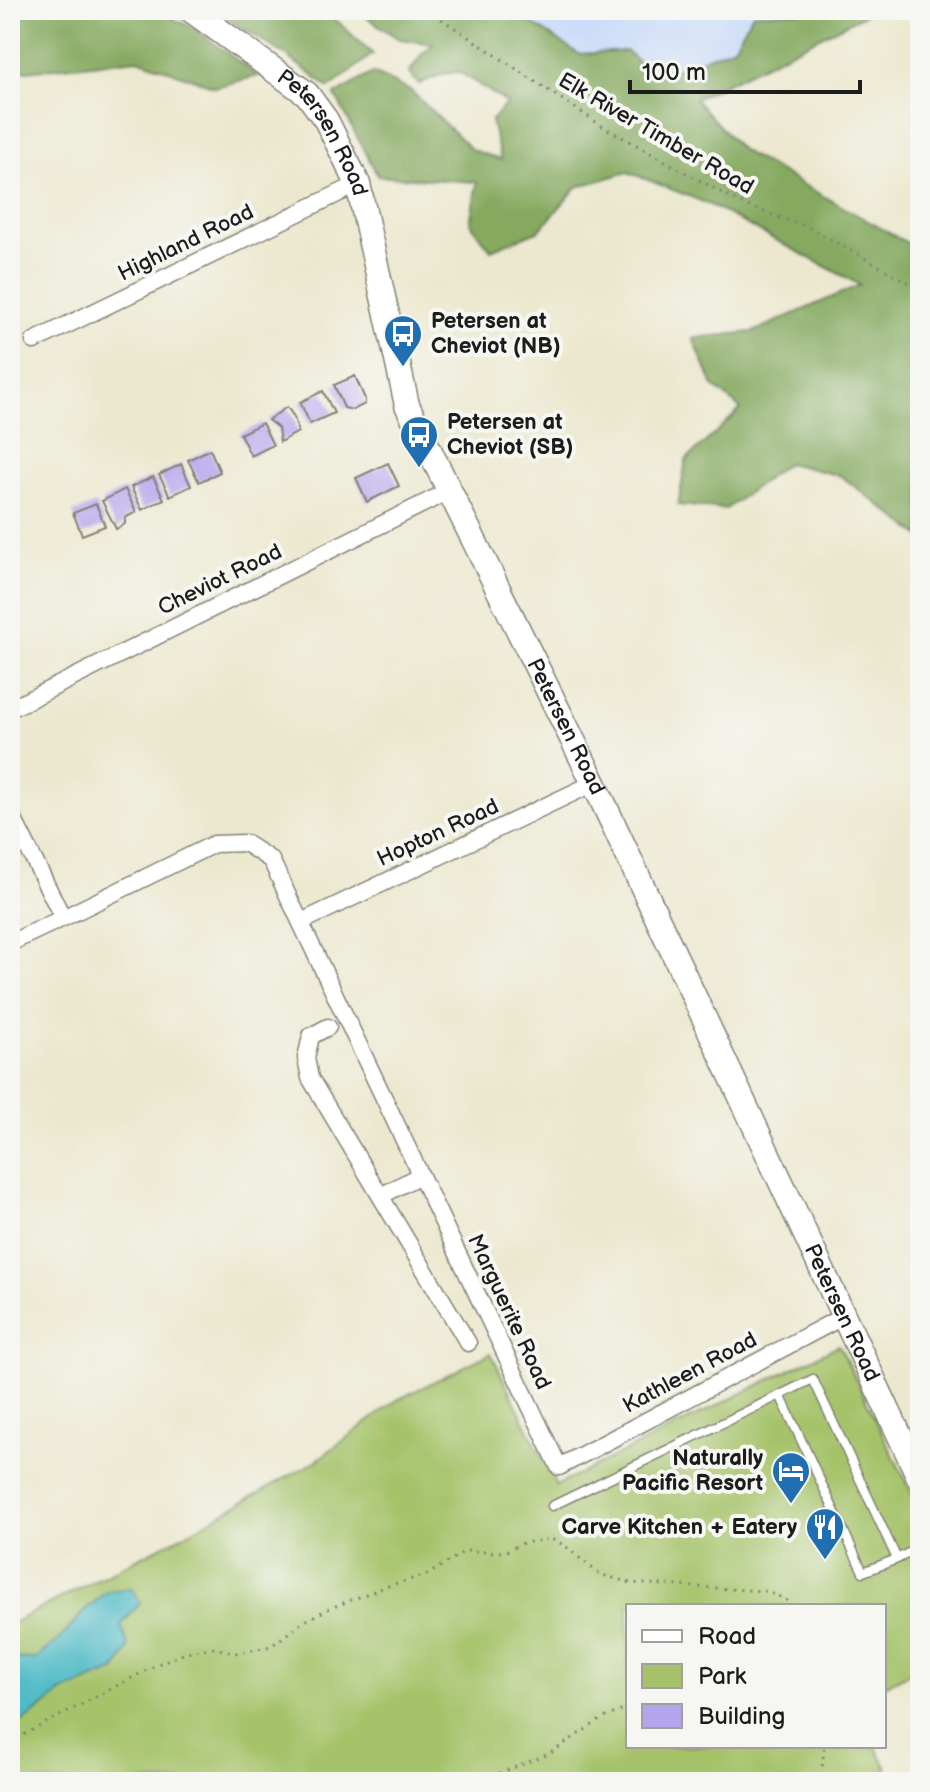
<svg xmlns="http://www.w3.org/2000/svg" width="930" height="1792" viewBox="0 0 930 1792" font-family="'Balsamiq Sans',sans-serif">
<rect width="100%" height="100%" fill="#f6f6f2"/>
<filter id="ink" filterUnits="userSpaceOnUse"><feTurbulence type="fractalNoise" baseFrequency=".0125" numOctaves="2"/><feDisplacementMap in="SourceGraphic" scale="16" xChannelSelector="R" yChannelSelector="G"/><feConvolveMatrix kernelMatrix="1 2 1 2 8 2 1 2 1" color-interpolation-filters="sRGB"/></filter>
<filter id="wash" filterUnits="userSpaceOnUse"><feTurbulence type="fractalNoise" baseFrequency=".006" numOctaves="4" result="noise"/><feDisplacementMap in="SourceGraphic" scale="32" xChannelSelector="R" yChannelSelector="G"/><feGaussianBlur stdDeviation="1.8" result="paint"/><feColorMatrix in="noise" values="0 0 0 0 0 0 0 0 0 0 0 0 0 0 0 0 0 1.4 0 .05"/><feComposite in="paint" operator="in"/></filter>
<g filter="url(#wash)">
<rect width="100%" height="100%" fill="#ece8cf"/>
<path fill="#cbdcf9" d="M449 10H850L638 113Z"/>
<path fill="#a6c36b" stroke="#617044" stroke-width="2" d="M839 1345 920 1510V1668L884 1686V1606H628V1746H876L893 1782H10V1624L180 1537 316 1461 397 1400 491 1353 556 1486Z"/>
<path fill="#84a95f" stroke="#50623e" stroke-width="2" d="M10 10H154L194 28 258 76 215 87 138 59 26 71 10 67Z
M213 10H316L336 20 373 54 329 88 287 56Z
M356 10H511L579 54 626 51 656 76 734 47 753 13 874 10 695 99 741 150 920 250V536L841 476 788 463 726 509 678 505 686 460 741 409 713 386 693 338 753 332 860 285 706 203 628 172 577 187 540 230 491 250 470 223 477 182 378 176 335 95 373 73 411 91 472 150 501 160 491 121 507 103 459 72 443 74 419 84 409 73 422 54 434 44 399 39Z"/>
<path fill="#4dbac6" stroke="#346b71" stroke-width="2" d="M132 1588 140 1603 121 1625 129 1648 116 1670 62 1692 30 1717 10 1728V1658L35 1659 63 1636 86 1609 108 1591Z"/>
<g id="blocks">
<path fill="#b4a4ee" d="M355 376 365 399V404L353 410 344 408 334 385Z
M323 391 334 413 310 424 300 402Z
M287 407 294 417 298 432 280 442 278 428 268 420Z
M262 423 273 445 251 456 240 434Z
M210 449 220 472 199 482 188 460Z
M388 463 399 486 367 502 356 478Z
M181 464 191 486 170 496 159 475Z
M153 477 164 499 142 510 131 487Z
M125 489 136 512 125 518V524L116 529 102 501Z
M96 504 105 526 82 535 73 513Z"/>
</g>
</g>
<g filter="url(#ink)">
<use href="#blocks" fill-opacity="0" stroke="#848276" stroke-width="2"/>
<g fill="none" stroke-linecap="round" stroke-linejoin="round">
<g stroke="#848276" stroke-width="11">
<path id="lane" d="M780 1395 863 1572 897 1559
M552 1506 813 1379 897 1559 920 1547"/>
</g>
<g stroke="#848276" stroke-width="19">
<path id="street" d="M34 341 358 184
M10 709 449 491
M10 812 63 918 214 844 245 843 271 860 559 1467 842 1317
M301 922 594 783
M10 943 63 918
M328 1027 311 1036 306 1058 310 1078 468 1343
M381 1196 420 1175"/>
</g>
<g stroke="#848276" stroke-width="27">
<g id="secondary">
<path id="s1" d="M191 10 307 94 326 120 358 184 407 405 594 783 920 1479"/>
</g>
</g>
<path stroke="#848276" stroke-width="3" stroke-dasharray="2 6" stroke-linecap="butt" d="M428 10 602 126 744 205 808 227 920 289
M10 1742 164 1661 192 1651 213 1648 238 1653 271 1646 303 1622 328 1609 387 1586 427 1575 465 1551 504 1552 523 1543 551 1539 564 1545 599 1574 631 1583 764 1591 785 1599 792 1606
M477 1782 549 1754 603 1718 628 1708
M821 1782 824 1746"/>
<use href="#lane" stroke="#fff" stroke-width="8"/>
<use href="#street" stroke="#fff" stroke-width="16"/>
<use href="#secondary" stroke="#fff" stroke-width="24"/>
</g>
</g>
<defs>
<g id="bus-pin" transform="scale(2)"><path d="M0 17L-7.5 6A9.5 9.5 0 1 1 7.5 6Z" fill="#1f6fb2" stroke="#f6f6f2"/><path d="M-5-6H5V4H4V6H2V4H-2V6H-4V4H-5ZM-3.5-4V0h7V-4ZM-3.5 1.2v1.5H-2V1.2ZM2 1.2v1.5H3.5V1.2Z" fill="#fff"/></g>
<g id="hotel-pin" transform="scale(2)"><path d="M0 17L-7.5 6A9.5 9.5 0 1 1 7.5 6Z" fill="#1f6fb2" stroke="#f6f6f2"/><path d="M-6-4.5h1.5V1H6V5H4.5V3h-9V5H-6ZM-4 0a1.8 1.8 0 1 1 3.6 0ZM.5 0V-2.5h3Q6-2.5 6 0Z" fill="#fff"/></g>
<g id="restaurant-pin" transform="scale(2)"><path d="M0 17L-7.5 6A9.5 9.5 0 1 1 7.5 6Z" fill="#1f6fb2" stroke="#f6f6f2"/><path d="M-5-6h1v4h1v-4h1v4h1v-4h1v5L-1.5 .5V6h-2V.5L-5-1ZM5-6V6H3V1.5H1.5Q1.5-4 5-6Z" fill="#fff"/></g>
</defs>
<g fill-rule="evenodd">
<use href="#bus-pin" x="403" y="334"/>
<use href="#bus-pin" x="419" y="435"/>
<use href="#hotel-pin" x="791" y="1471"/>
<use href="#restaurant-pin" x="825" y="1527"/>
</g>
<g text-anchor="middle" dominant-baseline="central" stroke-width="8" stroke-linejoin="round" paint-order="stroke">
<g font-size="22" fill="#1c1c1c" stroke="#f6f6f2">
<text transform="translate(656 134) rotate(30)">Elk River Timber Road</text>
<text stroke="none"><textPath href="#s1" startOffset="184">Petersen Road</textPath></text>
<text transform="translate(186 243) rotate(-26)">Highland Road</text>
<text transform="translate(220 580) rotate(-26)">Cheviot Road</text>
<text stroke="none"><textPath href="#s1" startOffset="832">Petersen Road</textPath></text>
<text transform="translate(438 833) rotate(-25)">Hopton Road</text>
<text transform="translate(509 1312) rotate(65)">Marguerite Road</text>
<text stroke="none"><textPath href="#s1" startOffset="1480">Petersen Road</textPath></text>
<text transform="translate(690 1373) rotate(-28)">Kathleen Road</text>
</g>
<g font-size="22" font-weight="bold" fill="#1c1c1c" stroke="#f6f6f2" text-anchor="start">
<text x="431" y="321">Petersen at<tspan x="431" dy="25">Cheviot (NB)</tspan></text>
<text x="447" y="422">Petersen at<tspan x="447" dy="25">Cheviot (SB)</tspan></text>
<text x="763" y="1458" text-anchor="end">Naturally<tspan x="763" dy="25">Pacific Resort</tspan></text>
<text x="797" y="1527" text-anchor="end">Carve Kitchen + Eatery</text>
</g>
</g>
<rect width="930" height="1792" fill="none" stroke="#f6f6f2" stroke-width="40"/>
<rect x="626" y="1604" width="260" height="144" fill="#f6f6f2" stroke="#9f9f9c" stroke-width="2"/>
<rect x="642" y="1630" width="40" height="12" fill="#ffffff" stroke="#9f9f9c" stroke-width="2"/>
<text x="698" y="1644" font-size="24" fill="#1c1c1c">Road</text>
<rect x="642" y="1664" width="40" height="24" fill="#a6c36b" stroke="#9f9f9c" stroke-width="2"/>
<text x="698" y="1684" font-size="24" fill="#1c1c1c">Park</text>
<rect x="642" y="1704" width="40" height="24" fill="#b4a4ee" stroke="#9f9f9c" stroke-width="2"/>
<text x="698" y="1724" font-size="24" fill="#1c1c1c">Building</text>
<path d="M630 80v12h230v-12" fill="none" stroke="#1c1c1c" stroke-width="4"/>
<text x="642" y="80" font-size="24" fill="#1c1c1c" stroke="#f6f6f2" stroke-width="6" paint-order="stroke">100 m</text>
</svg>
